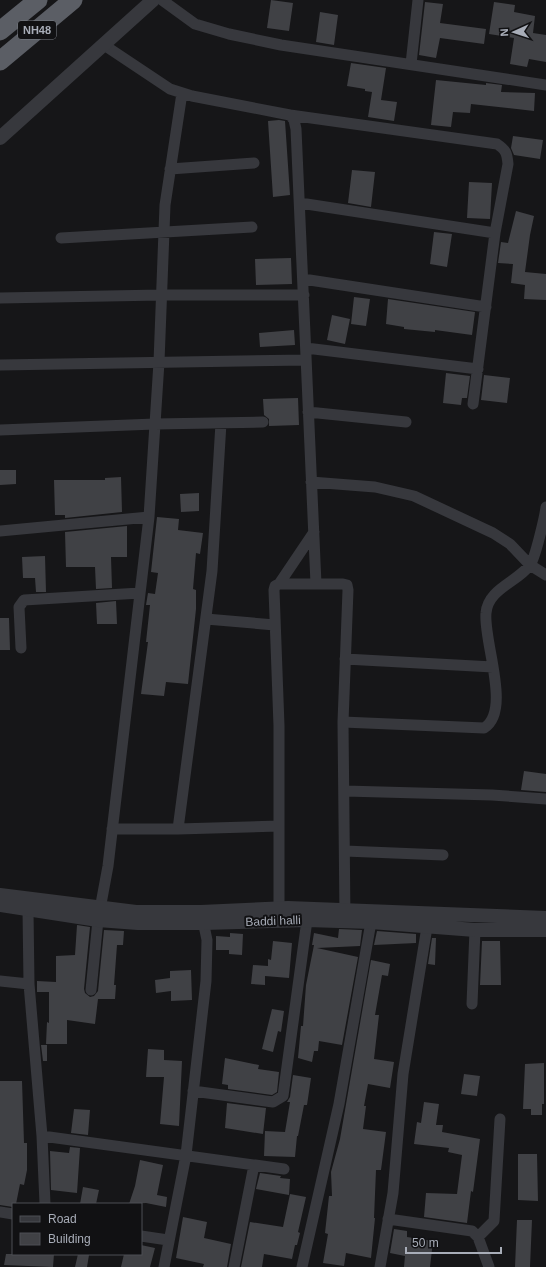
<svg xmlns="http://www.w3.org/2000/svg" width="546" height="1267" viewBox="0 0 546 1267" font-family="Arial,sans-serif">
<rect width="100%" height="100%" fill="#161618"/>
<path fill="#404145" d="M271 0 293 3 289 31 267 28Z
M425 2 443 4 440 23 486 29 484 44 440 38 436 58 419 55Z
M494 2 515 5 514 12 535 16 533 33 546 35V62L529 59 527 67 510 64 514 38 489 34Z
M320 12 338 15 334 45 316 42Z
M351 63 386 68 381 100 397 102 394 121 368 117 372 92 365 91V89L347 86Z
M436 80 486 85V83L502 85 501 92 535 93 534 111 471 104 470 113 453 112 451 127 431 125Z
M279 120 285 121 290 195 273 197 268 121Z
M513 136 543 140 540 159 514 155 511 148Z
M352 170 375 172 371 207 348 203Z
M469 182 492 183 490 219 467 218Z
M516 211 534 216 530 235 525 272 546 274V300L524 299 525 285 511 283 513 264 498 263 501 242 508 243Z
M434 232 452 234 447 267 430 264Z
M291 258 292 284 256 285 255 259Z
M354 297 370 299 366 326 351 324Z
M388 299 475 312 472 335 435 330V332L404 329V327L386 324Z
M332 315 350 319 345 344 327 340Z
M294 330 295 345 260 347 259 333Z
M446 373 470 376 467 398H462L461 405 443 403Z
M484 375 510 378 507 403 481 400Z
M298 398 299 425 269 426V419L264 415 263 399Z
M0 470H16V484L0 485Z
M121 477 122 512 65 518V515H55L54 480H105V478Z
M199 493V511L181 512 180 494Z
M157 517 179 519 178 530 203 533 200 554 196 553 193 589 196 590V609L188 684 166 682 164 696 141 694 148 642H146L150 605H146L148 593 155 594 158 573 151 572Z
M127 526V557H111L112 588 96 589 95 567H66L65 532Z
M45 556 46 592H36L35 578H23L22 557Z
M116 601 117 624H97L96 603Z
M0 618H9L10 650H0Z
M524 771 546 774V792L521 790Z
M77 925 90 927 84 989 85 993 90 997 94 996 98 991 104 930 124 931 123 945H117L114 985H116L115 999H98L95 1024 67 1020V1044H46L47 1022 49 1023V992H37V981L56 982V956L75 955Z
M339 929 362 930 360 946 317 948 358 957 342 1045 319 1041 318 1051H314L312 1062 298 1058 301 1026H303L306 985 314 945H312L314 933 338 938Z
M377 931 416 934V943L374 945Z
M230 933 243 934 242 955 229 954V950H216V936L230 937Z
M432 938H436L435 965 428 964Z
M273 941 292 943 289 978 265 976V985L251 984 253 965 268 966V959L271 960Z
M482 941H500L501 985H480Z
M371 960 390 964 388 976 382 975 375 1015H379L374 1059 394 1062 390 1088 368 1084 364 1106H366L363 1129 386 1132 381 1170H376L374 1218H375L371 1258 346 1253 344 1266 323 1263 328 1234 325 1233 329 1196H332L331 1172 340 1139Z
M191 970 192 1000 171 1001V991L156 993 155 980 170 978V971Z
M272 1009 284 1011 281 1032 278 1031 273 1052 262 1049Z
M41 1045H47V1061H43Z
M148 1049 164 1050V1060L182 1061 179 1126 160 1124 164 1077H146Z
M225 1058 259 1065 258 1069 279 1072 277 1092 272 1095 228 1089V1085L222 1084Z
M544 1063V1104H542V1115H531V1109H523L525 1064Z
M464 1074 480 1076 477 1096 461 1094Z
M293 1075 311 1078 307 1105H304L298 1136H297L295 1157 264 1156 265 1131 285 1132 290 1102H287L290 1097Z
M0 1081H22L24 1143H27V1170L24 1185 20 1184 16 1204H13V1207L0 1205Z
M424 1102 439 1104 436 1125H443L442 1132 480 1139 473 1192 471 1191 467 1223 424 1217 426 1193 457 1194 462 1155 448 1152 449 1148 414 1144 417 1122 421 1123Z
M227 1103 266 1108 263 1134 225 1128Z
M74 1109 90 1110 88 1135 71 1133Z
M70 1147 80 1148 77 1193 51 1190 50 1151 69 1153Z
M518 1154H537L538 1201 518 1200Z
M140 1160 163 1165 157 1195 167 1197 166 1207 146 1203 129 1204 135 1186Z
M260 1173 281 1176 280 1178 290 1179 289 1195 256 1189Z
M83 1187 99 1190 96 1204H80Z
M290 1194 306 1197 298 1232 300 1233 297 1245H295L292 1259 264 1254 262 1267H241L250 1222 283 1227Z
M183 1217 207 1222 204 1238 231 1244 227 1267H203L204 1264 176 1258Z
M517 1220H532L530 1267H515Z
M394 1229 407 1231V1237L433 1241 430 1267H404L405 1256 390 1253Z
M141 1245 155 1248 150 1267H121L124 1254H141Z
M6 1254H54L53 1267 4 1265Z
M78 1254 89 1255 87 1267H75Z"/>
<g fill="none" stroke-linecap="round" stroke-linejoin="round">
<path stroke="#37383d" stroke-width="11" d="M162 0 195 24 229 34 281 45 546 85
M104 45 170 89 192 96 290 115 294 120 296 129 316 584
M411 64 418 0
M290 115 497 144C506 150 507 153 508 164L495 233 473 404
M170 169 254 163
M300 203 495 233
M61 238 252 227
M303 279 486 307
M0 298 161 295H304
M306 348 478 369
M0 365 306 360
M308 412 406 422
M0 430 155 424 263 422
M311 482 375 487 414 496 493 533 510 544 530 565 546 575
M0 531 149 517
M279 584 314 532
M206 619 275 625
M21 648 19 607 24 600 140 593
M345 659 493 667
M343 722 484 728C512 711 483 641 486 613 488 589 516 583 530 565 535 559 545 516 546 507
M345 791 492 795 546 799
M112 829H178L279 826
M178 829 212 571 221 423
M345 851 443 855
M279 908V726L274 590 275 586 279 584H343L347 585 348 590 343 722 345 918
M28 910 29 984 42 1136 45 1204
M0 981 29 984
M91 990 98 920 108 866 149 517 159 362 165 205 182 93
M472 1004 475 930
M193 1091 273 1102 283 1096 307 920
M42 1136 284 1169
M0 1212 13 1214
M388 1219 472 1231 478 1237 489 1267
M141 1236 168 1240
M478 1237 494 1221 500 1119
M164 1267 186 1155 206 981 207 940 202 916
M234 1267 254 1165
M302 1267 339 1104 371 922
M380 1267 393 1193 403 1074 427 927"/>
<path stroke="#37383d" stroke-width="14" d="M0 138 153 0
M0 895 136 912H201L288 908 546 918
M0 905 98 920 138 923H204L307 920 371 922 475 930H546"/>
<path stroke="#5b5e65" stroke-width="19" d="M0 31 38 0
M0 61 73 0"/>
</g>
<g text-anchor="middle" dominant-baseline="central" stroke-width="4" stroke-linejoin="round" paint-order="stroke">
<rect fill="#111113" stroke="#7b7e86" stroke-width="1" x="18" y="21" width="38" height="18" rx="3"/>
<g font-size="11" font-weight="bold" fill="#a8adb8">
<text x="37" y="30">NH48</text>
</g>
<g font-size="12" fill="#a8adb8" stroke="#111113">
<text transform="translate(273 921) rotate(-2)">Baddi halli</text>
</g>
</g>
<rect x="12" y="1203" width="130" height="52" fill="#111113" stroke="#4d4f55"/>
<rect x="20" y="1216" width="20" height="6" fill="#37383d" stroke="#4d4f55"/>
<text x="48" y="1223" font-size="12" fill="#a8adb8">Road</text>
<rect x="20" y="1233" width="20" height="12" fill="#404145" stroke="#4d4f55"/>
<text x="48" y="1243" font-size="12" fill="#a8adb8">Building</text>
<g transform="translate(514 32) rotate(267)" stroke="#111113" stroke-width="3" paint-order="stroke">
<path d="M0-3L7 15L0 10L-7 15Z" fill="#a8adb8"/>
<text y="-6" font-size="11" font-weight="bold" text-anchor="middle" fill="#a8adb8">N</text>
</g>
<path d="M406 1247v6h95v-6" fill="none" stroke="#a8adb8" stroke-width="2"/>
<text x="412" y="1247" font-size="12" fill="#a8adb8" stroke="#111113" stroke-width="3" paint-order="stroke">50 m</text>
</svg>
